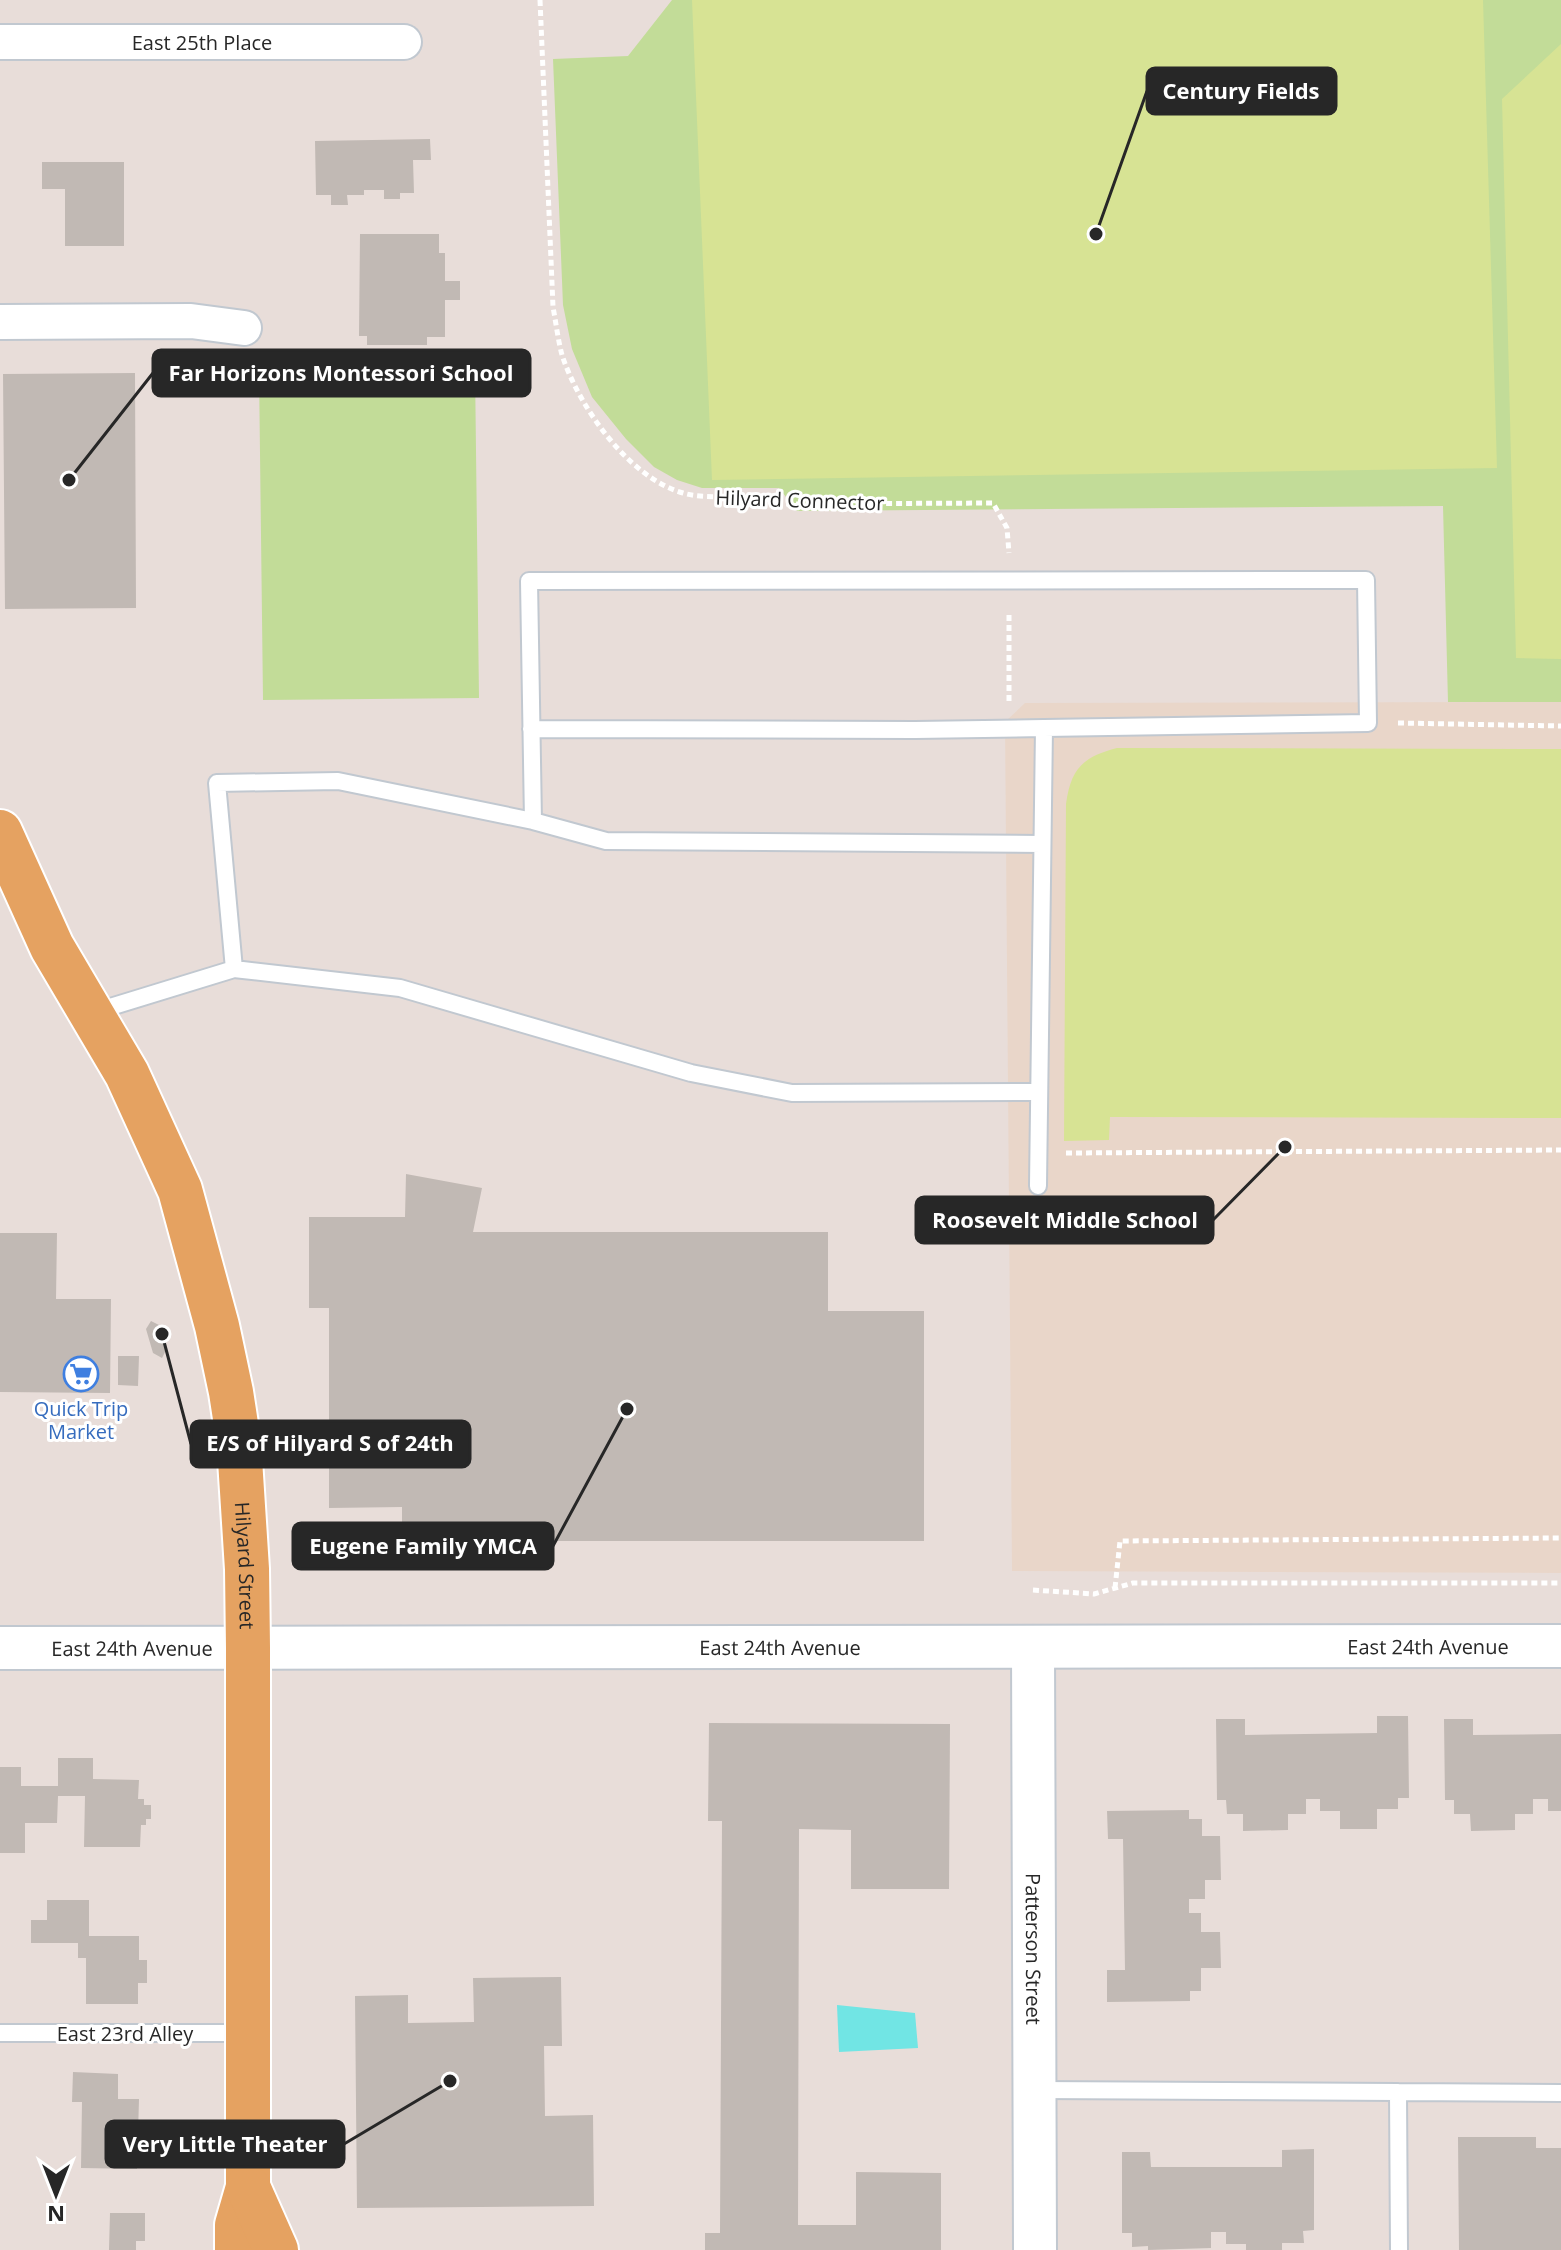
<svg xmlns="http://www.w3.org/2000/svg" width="1561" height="2250" viewBox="0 0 1561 2250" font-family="'Open Sans',sans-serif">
<rect width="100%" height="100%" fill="#e8ddd9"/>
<path fill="#e9d6c9" d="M1561 702V1573L1012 1571 1005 722 1025 703Z"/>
<path fill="#c2dc98" d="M672 0H1561V702H1448L1443 506 797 511 779 488H702L677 480 654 467 626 439 592 397 572 349 563 305 553 59 628 56Z
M475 368 479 698 263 700 259 370Z"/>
<path fill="#d7e394" d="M692 0H1483L1497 468 712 480Z
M1561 44V659L1516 658 1502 99Z
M1117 748 1561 749V1118L1110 1117 1109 1140 1064 1141 1066 804C1071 768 1083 757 1117 748Z"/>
<path fill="#71e5e4" d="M837 2005 915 2013 918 2048 839 2052Z"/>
<path fill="#c1b9b4" d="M430 139 431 160H413L414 193H400V199H384V190H364V195H347L348 205H331V195H316L315 141Z
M42 162H124V246H65V189H42Z
M360 234H439V253H445V281H460V300H445V337H427V345H367V336H359Z
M135 373 136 608 5 609 3 374Z
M406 1174 482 1188 473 1232H828V1311H924V1541H423V1535H402V1507L329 1508V1308H309V1217H405Z
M0 1233H57L56 1299H111L110 1393 0 1392Z
M151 1321 161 1326 166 1350 162 1358 153 1353 146 1329Z
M118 1356H139L138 1386 118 1385Z
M1377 1716H1408L1409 1798H1398V1809H1377V1829H1340V1811H1320V1799H1306V1814H1288V1830L1243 1831V1814H1227L1226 1800H1217L1216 1719H1245V1735L1377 1733Z
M1444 1719H1473V1735L1561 1734V1811H1548V1799H1533V1814H1515V1830L1471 1831 1470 1814H1454V1800H1445Z
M709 1723 950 1724 949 1889H851V1830L799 1829 798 2225H856V2172L941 2173V2250H705V2233H720L722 1821H708Z
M58 1758H93V1779L139 1780 138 1799H144V1805H151V1819H146V1825H141L140 1847H84L85 1796H58L57 1823H25V1853H0V1767H21V1786H58Z
M1189 1810V1819H1202V1836H1220L1221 1880H1205V1899H1189V1913H1201V1932H1220L1221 1968H1201V1991H1190V2001L1107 2002V1970H1125L1123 1839H1108L1107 1811Z
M47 1900H89V1936H139V1960H147V1983H138V2004H86V1958H78V1943H31V1920H47Z
M561 1977 562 2046H544L545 2116 593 2115 594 2206 357 2208 355 1996 408 1995V2023L474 2022 473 1978Z
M73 2072 118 2074V2099H139L137 2169 81 2168 82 2102H72Z
M1458 2137H1536V2148H1561V2250H1459Z
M1314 2149V2230L1303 2231 1304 2243H1282V2250H1246V2244H1226V2232H1211V2248L1148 2250V2246L1132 2247V2233H1122V2152H1150L1151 2167H1282V2150Z
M110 2213H145V2241H136V2250H109Z"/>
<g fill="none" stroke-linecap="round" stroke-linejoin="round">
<g stroke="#c1c8d0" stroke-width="20">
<path id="service" d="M531 729 915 730 1044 728
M234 969 217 783 338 781 533 821
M94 1012 234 969 400 988 691 1073 792 1093 1039 1092
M1038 1186 1044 728 1368 723 1366 580 529 581 533 821 606 841 1042 844
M0 2033H246
M1036 2090 1561 2093
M1398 2092 1399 2250"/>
</g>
<g stroke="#c1c8d0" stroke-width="38">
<g id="minor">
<path id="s1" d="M0 42H404"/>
<path d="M0 322 191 321 244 328"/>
</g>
</g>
<g stroke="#c1c8d0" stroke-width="46">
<g id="tertiary">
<path id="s2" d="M1033 1647 1035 2250"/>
<path id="s3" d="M0 1648 1561 1646"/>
</g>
</g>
<g stroke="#fff" stroke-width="48">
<g id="primary">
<path id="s4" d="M0 832 52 947 127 1074 180 1190 217 1326 231 1392 239 1444 247 1569 248 1648V2187L237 2225V2250"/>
<path d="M248 2187 276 2250"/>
</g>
</g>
<path stroke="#fff" stroke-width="5" stroke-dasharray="6 4" stroke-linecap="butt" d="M540 0 553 307C556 323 558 340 562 355 579 407 629 478 683 493 714 502 752 490 780 504L993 503 1007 528 1009 553
M1009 701V611
M1398 723 1561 726
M1066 1153 1561 1150
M1115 1588 1120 1541 1561 1538
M1033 1590 1094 1594 1133 1583H1561"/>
<use href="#service" stroke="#fff" stroke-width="16"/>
<use href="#minor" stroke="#fff" stroke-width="34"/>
<use href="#tertiary" stroke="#fff" stroke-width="42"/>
<use href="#primary" stroke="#e5a261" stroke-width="44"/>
</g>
<defs>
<g id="supermarket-ring" transform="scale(1.8)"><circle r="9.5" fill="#fff" stroke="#3f7fe0" stroke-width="1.5"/><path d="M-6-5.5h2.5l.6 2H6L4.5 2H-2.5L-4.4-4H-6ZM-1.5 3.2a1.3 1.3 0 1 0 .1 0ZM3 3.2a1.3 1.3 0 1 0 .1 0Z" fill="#3f7fe0"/></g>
</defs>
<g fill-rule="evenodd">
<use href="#supermarket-ring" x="81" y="1374"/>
</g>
<g text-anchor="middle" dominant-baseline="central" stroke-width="6" stroke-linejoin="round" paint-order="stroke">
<g font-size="20" fill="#272727" stroke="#fff">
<text stroke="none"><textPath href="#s1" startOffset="202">East 25th Place</textPath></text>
<text transform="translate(800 500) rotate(2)">Hilyard Connector</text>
<text stroke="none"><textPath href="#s4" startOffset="784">Hilyard Street</textPath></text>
<text stroke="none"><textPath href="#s3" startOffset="1428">East 24th Avenue</textPath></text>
<text stroke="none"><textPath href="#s3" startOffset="132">East 24th Avenue</textPath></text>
<text stroke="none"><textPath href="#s3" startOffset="780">East 24th Avenue</textPath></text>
<text stroke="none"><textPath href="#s2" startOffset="302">Patterson Street</textPath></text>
<text x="125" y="2033">East 23rd Alley</text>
</g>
<g font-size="20" fill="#366cbe" stroke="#fff">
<text x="81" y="1408">Quick Trip<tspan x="81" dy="23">Market</tspan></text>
</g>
</g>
<path fill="none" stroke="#272727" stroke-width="3" d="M1096 234L1147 91M69 480L153 373M1285 1147L1213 1220M162 1334L191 1444M627 1409L553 1546M450 2081L344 2144"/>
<g fill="#272727" stroke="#fff" stroke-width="3">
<circle cx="1096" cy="234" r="8"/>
<circle cx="69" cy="480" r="8"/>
<circle cx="1285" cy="1147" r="8"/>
<circle cx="162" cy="1334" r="8"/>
<circle cx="627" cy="1409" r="8"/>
<circle cx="450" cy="2081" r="8"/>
</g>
<g fill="#272727" stroke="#272727" stroke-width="3">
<rect x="1147" y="68" width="189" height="46" rx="8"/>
<rect x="153" y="350" width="377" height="46" rx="8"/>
<rect x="916" y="1197" width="297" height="46" rx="8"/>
<rect x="191" y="1421" width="279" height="46" rx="8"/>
<rect x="293" y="1523" width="260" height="46" rx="8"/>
<rect x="106" y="2121" width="238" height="46" rx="8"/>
</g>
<g font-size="22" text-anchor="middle" font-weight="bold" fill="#fff">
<text x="1241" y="99">Century Fields</text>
<text x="341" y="381">Far Horizons Montessori School</text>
<text x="1065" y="1228">Roosevelt Middle School</text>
<text x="330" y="1451">E/S of Hilyard S of 24th</text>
<text x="423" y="1554">Eugene Family YMCA</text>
<text x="225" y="2152">Very Little Theater</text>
</g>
<g transform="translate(56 2194) rotate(180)" stroke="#ffffff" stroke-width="6" paint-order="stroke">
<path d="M0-6L14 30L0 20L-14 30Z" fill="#272727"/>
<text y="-12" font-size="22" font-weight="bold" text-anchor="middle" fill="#272727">N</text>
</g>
</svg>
